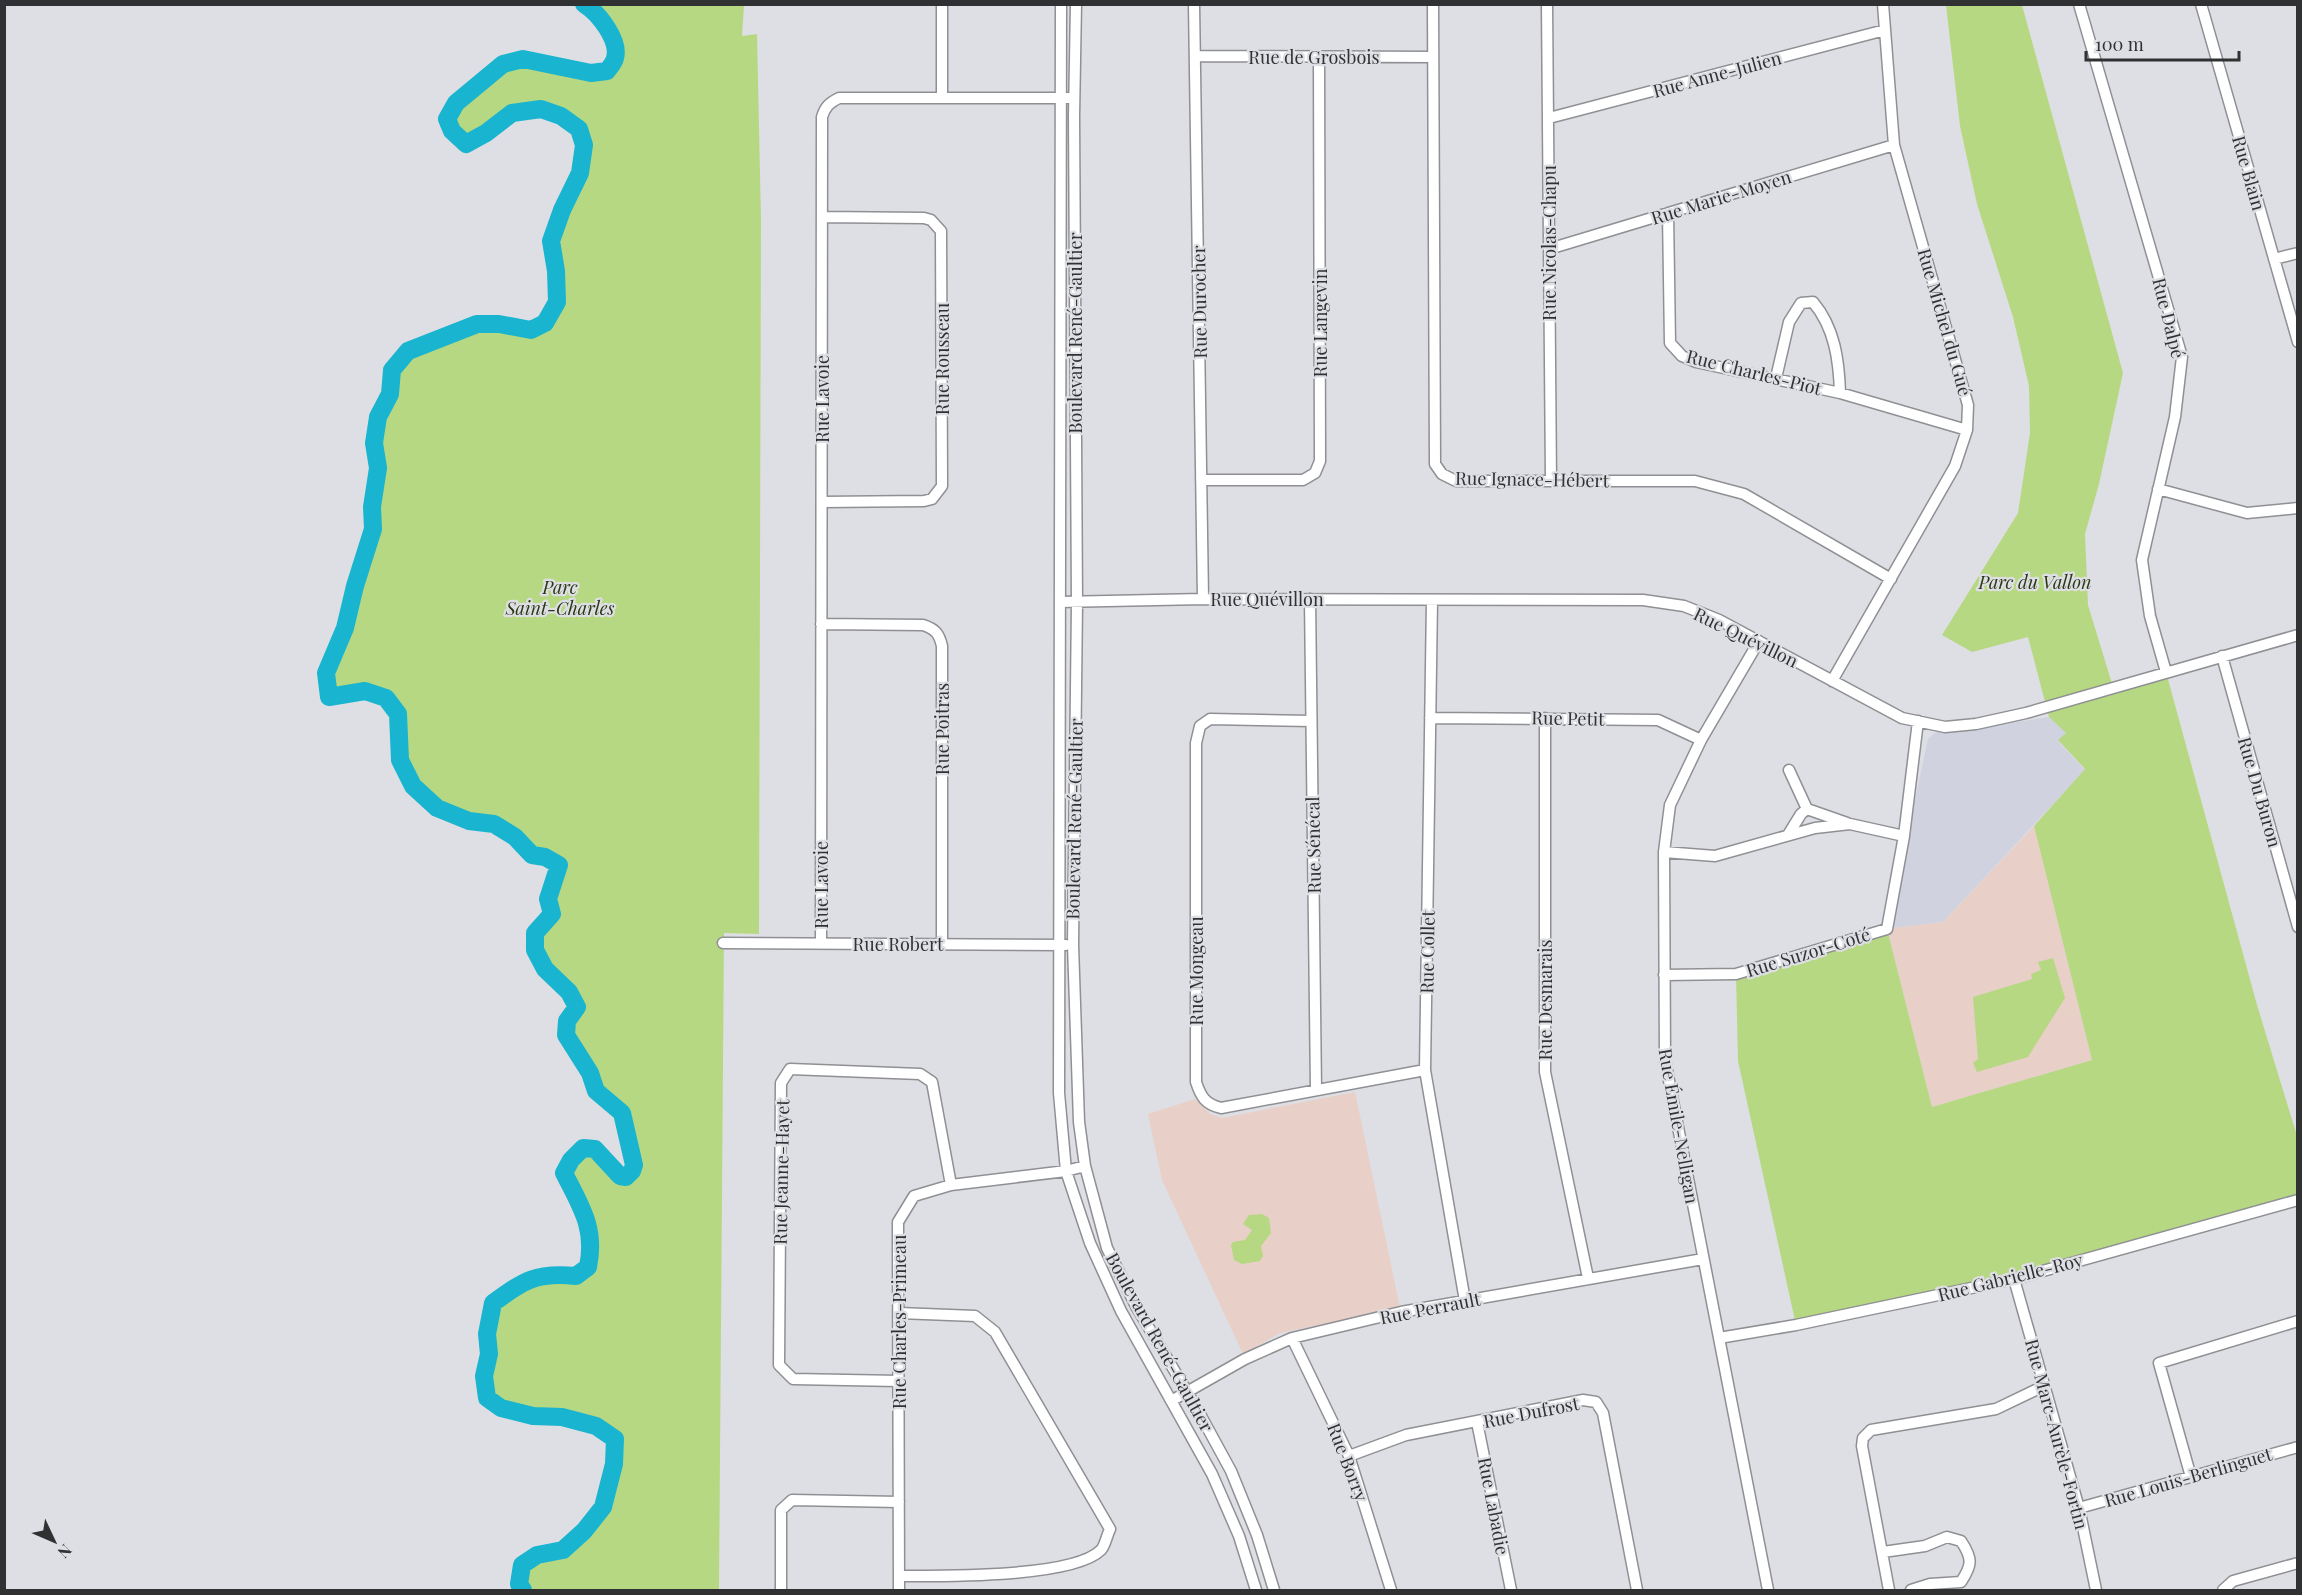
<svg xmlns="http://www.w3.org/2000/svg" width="2302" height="1595" viewBox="0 0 2302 1595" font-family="'Playfair Display',serif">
<rect width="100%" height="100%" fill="#dedfe4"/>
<path fill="#d0d3df" d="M2049 717 2066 733 2058 741 2085 770 1943 922 1887 929 1928 739 1935 733 1944 730 1978 728Z"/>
<path fill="#e8cfc7" d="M2034 826 2092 1060 1932 1107 1887 929 1943 922Z
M1355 1092 1400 1308 1280 1333 1243 1354 1162 1180 1148 1114 1195 1099 1210 1114 1222 1118Z"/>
<path fill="#b7d882" d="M584 5H744L742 36 757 34 761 220 759 934 724 933 719 1590H523L519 1584 522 1565 537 1555 563 1550 584 1531 603 1507 614 1464 615 1439 596 1426 562 1417 533 1416 501 1408 487 1398 484 1376 489 1354 487 1334 493 1303C525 1280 536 1272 576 1276L588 1267C596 1228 581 1207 564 1173L571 1160 583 1148 595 1149 620 1176 626 1177 632 1172 634 1165 622 1113 596 1091 590 1073 566 1035 567 1021 577 1007 569 992 545 969 535 950V933L552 914 548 899 558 865 545 857 532 855 515 837 494 824 469 821 437 808 413 786 400 760 398 714 386 698 365 691 329 697 326 673 345 628 355 586 373 529 372 507 378 468 374 443 378 417 390 394 392 370 408 351 477 324H499L531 330 545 323 557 302 556 271 551 241 562 210 580 173 584 145 579 129 561 116 541 109 512 113 486 133 466 144 452 131 447 119 456 103 503 64 523 59 591 73 607 71C610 67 614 63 615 58 620 40 599 13 584 5Z
M1946 5H2022L2123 373 2099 484 2085 534 2088 605 2113 687 2166 672 2257 1005 2297 1136V1200L2014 1279 1796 1325 1738 1061 1736 974 1887 929 1932 1107 2092 1060 2034 826 2085 769 2058 740 2066 733 2049 717 2028 637 1972 652 1942 635 2018 513 2030 433 2029 386 2013 317 1977 204 1960 126Z
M2053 958 2065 998 2028 1057 1977 1072 1973 1063 1978 1059 1973 997 2032 979 2031 974 2041 970 2038 962Z
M1262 1214 1269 1218 1271 1233 1261 1246 1263 1256 1260 1261 1242 1264 1234 1260 1231 1245 1233 1242 1245 1240 1252 1230 1243 1224 1249 1215Z"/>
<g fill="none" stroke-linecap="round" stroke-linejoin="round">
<path stroke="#19b4cf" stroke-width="18" d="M523 1590 519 1584 522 1565 537 1555 563 1550 584 1531 603 1507 614 1464 615 1439 596 1426 562 1417 533 1416 501 1408 487 1398 484 1376 489 1354 487 1334 493 1303C525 1280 536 1272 576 1276L588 1267C596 1228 581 1207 564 1173L571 1160 583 1148 595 1149 620 1176 626 1177 632 1171 634 1165 622 1113 596 1091 590 1073 566 1035 567 1021 577 1007 569 992 545 969 535 950V933L552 914 548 899 559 865 545 857 532 855 515 837 494 824 469 821 437 808 413 786 400 760 398 714 386 698 365 691 329 697 326 673 345 628 355 586 373 529 372 507 378 468 374 443 378 417 390 394 392 370 408 351 477 324H499L531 330 545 323 557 302 556 271 551 241 562 210 580 173 584 145 579 129 561 116 541 109 512 113 486 133 466 144 452 131 447 119 456 103 503 64 523 59 591 73 607 71C610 67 614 63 615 58 620 41 599 13 584 4"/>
<g stroke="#8e9094" stroke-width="13">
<path id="minor" d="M1061 4 1059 1093 1066 1171 1090 1243 1121 1311 1212 1474 1239 1536 1256 1590
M1076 4 1074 116 1077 603 1073 945 1079 1122 1085 1166 1107 1248 1137 1308 1195 1405 1231 1471 1257 1535 1274 1590
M1194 4 1203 599
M1433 4 1435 464 1442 474 1456 481H1695L1744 494 1891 579
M1547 4 1551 481
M2079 4 2182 357 2175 417 2142 560 2150 616 2166 672
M2201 4 2298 342
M1195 56 1433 57
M942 97V4
M1549 118 1885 30
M1668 213 1670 343 1682 356 1696 362 1840 393 1967 430
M1549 249 1894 145
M2274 259 2298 253
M1776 378 1789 322 1801 303 1813 302C1835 328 1839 361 1840 393
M1201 480H1303L1315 473 1320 461 1319 56
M2158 489 2247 513 2298 508
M822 502 924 501 932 499 942 486 941 231 931 220 924 218 822 217
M1310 599 1316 1090
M1432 600 1425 1070 1465 1301
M1060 602 1203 599 1643 600 1684 606 1719 620 1902 718 1945 727 1976 724 2026 713 2298 635
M821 624 923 625C935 629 939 633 942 646V945
M1759 641 1701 740 1670 805 1664 852 1665 1060 1768 1590
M2222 656 2298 927
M1832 681 1955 466 1967 430 1968 405 1894 145 1883 4
M1430 718 1658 720 1701 740
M1545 718V1072L1588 1278
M1311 721 1210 719 1200 726 1196 743V1082C1201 1097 1205 1104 1221 1108L1425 1070
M1789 770 1807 809
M1788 835 1801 814 1807 809 1847 823
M1664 852 1715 856 1815 828 1850 824 1904 836
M723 943 1066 945
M821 944 822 117C825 107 829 103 839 98H1068
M1664 975 1736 974 1887 929 1904 836 1918 721
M2014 1279 2079 1508 2096 1590
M899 1313 975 1316 995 1332 1110 1529C1107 1535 1105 1546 1101 1550 1073 1578 941 1576 899 1576
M1292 1338 1349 1456 1391 1590
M1719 1338 1796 1325 2014 1279 2298 1200
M899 1381 793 1379 779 1365 781 1083 790 1069 920 1074 932 1082 951 1185
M1171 1401 1245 1359 1292 1338 1401 1312 1703 1259
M1477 1422 1511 1590
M1349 1456 1406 1435 1583 1400 1596 1402 1603 1413 1637 1590
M2191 1477 2159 1363 2298 1321
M2079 1508 2298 1447
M1883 1552 1925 1546 1947 1537 1961 1541C1973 1559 1972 1565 1961 1582L1930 1584 1911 1590
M781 1590V1510L792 1500 899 1502
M899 1590 898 1222 914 1196 951 1185 1066 1171 1085 1166
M1889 1590 1862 1446 1863 1438 1871 1430 1996 1409 2044 1386
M2223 1590 2233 1581 2298 1563"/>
</g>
<use href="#minor" stroke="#fff" stroke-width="10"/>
</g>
<g text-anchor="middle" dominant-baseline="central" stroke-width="4.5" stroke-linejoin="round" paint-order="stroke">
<g font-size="18" fill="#303132" stroke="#dedfe4">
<text x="1314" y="57">Rue de Grosbois</text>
<text transform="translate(1717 74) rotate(-15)">Rue Anne-Julien</text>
<text transform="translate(2249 173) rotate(74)">Rue Blain</text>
<text transform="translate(1721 197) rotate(-17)">Rue Marie-Moyen</text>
<text transform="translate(1549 243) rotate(-90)">Rue Nicolas-Chapu</text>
<text transform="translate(1199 302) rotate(-91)">Rue Durocher</text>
<text transform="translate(2169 318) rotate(76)">Rue Dalpé</text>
<text transform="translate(1945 322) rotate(74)">Rue Michel du Gué</text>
<text transform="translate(1320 323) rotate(-90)">Rue Langevin</text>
<text transform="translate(1075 333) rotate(-90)">Boulevard René-Gaultier</text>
<text transform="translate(942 359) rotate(-90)">Rue Rousseau</text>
<text transform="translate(1754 372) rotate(14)">Rue Charles-Piot</text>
<text transform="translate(822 399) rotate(-90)">Rue Lavoie</text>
<text transform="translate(1532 479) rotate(1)">Rue Ignace-Hébert</text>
<text x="1267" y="599">Rue Quévillon</text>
<text transform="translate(1746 637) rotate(26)">Rue Quévillon</text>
<text transform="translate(1568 718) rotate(1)">Rue Petit</text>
<text transform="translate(942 729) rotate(-90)">Rue Poitras</text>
<text transform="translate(2260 792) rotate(74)">Rue Du Buron</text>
<text transform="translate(1074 819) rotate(-89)">Boulevard René-Gaultier</text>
<text transform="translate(1313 845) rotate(-91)">Rue Sénécal</text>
<text transform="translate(821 885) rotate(-90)">Rue Lavoie</text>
<text x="898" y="944">Rue Robert</text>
<text transform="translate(1427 952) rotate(-89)">Rue Collet</text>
<text transform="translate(1808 952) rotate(-17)">Rue Suzor-Coté</text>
<text transform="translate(1196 971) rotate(-90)">Rue Mongeau</text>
<text transform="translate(1545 1000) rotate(-90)">Rue Desmarais</text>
<text transform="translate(1679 1126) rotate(80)">Rue Émile-Nelligan</text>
<text transform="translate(781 1172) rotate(-89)">Rue Jeanne-Hayet</text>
<text transform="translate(2010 1277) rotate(-14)">Rue Gabrielle-Roy</text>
<text transform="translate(1430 1308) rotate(-11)">Rue Perrault</text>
<text transform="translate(899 1322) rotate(-90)">Rue Charles-Primeau</text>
<text transform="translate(1160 1342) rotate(61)">Boulevard René-Gaultier</text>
<text transform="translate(1531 1412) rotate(-11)">Rue Dufrost</text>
<text transform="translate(2057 1434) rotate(75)">Rue Marc-Aurèle-Fortin</text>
<text transform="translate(1348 1462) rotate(69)">Rue Borry</text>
<text transform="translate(2188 1477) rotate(-16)">Rue Louis-Berlinguet</text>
<text transform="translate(1494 1506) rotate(79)">Rue Labadie</text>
</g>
<g font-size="18" font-style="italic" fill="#2a3713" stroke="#dedfe4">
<text x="2035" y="582">Parc du Vallon</text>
<text x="560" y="587">Parc<tspan x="560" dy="21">Saint-Charles</tspan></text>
</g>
</g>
<rect width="2302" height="1595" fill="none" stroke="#303132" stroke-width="12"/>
<g transform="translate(54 1541) rotate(134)" stroke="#dedfe4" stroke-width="4.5" paint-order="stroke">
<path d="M0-4.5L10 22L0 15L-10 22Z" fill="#303132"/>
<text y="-9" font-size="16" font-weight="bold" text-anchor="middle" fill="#303132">N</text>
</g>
<path d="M2086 51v9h153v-9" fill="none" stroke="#303132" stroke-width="3"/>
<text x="2095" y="51" font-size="18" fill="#303132" stroke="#dedfe4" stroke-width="4.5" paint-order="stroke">100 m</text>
</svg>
